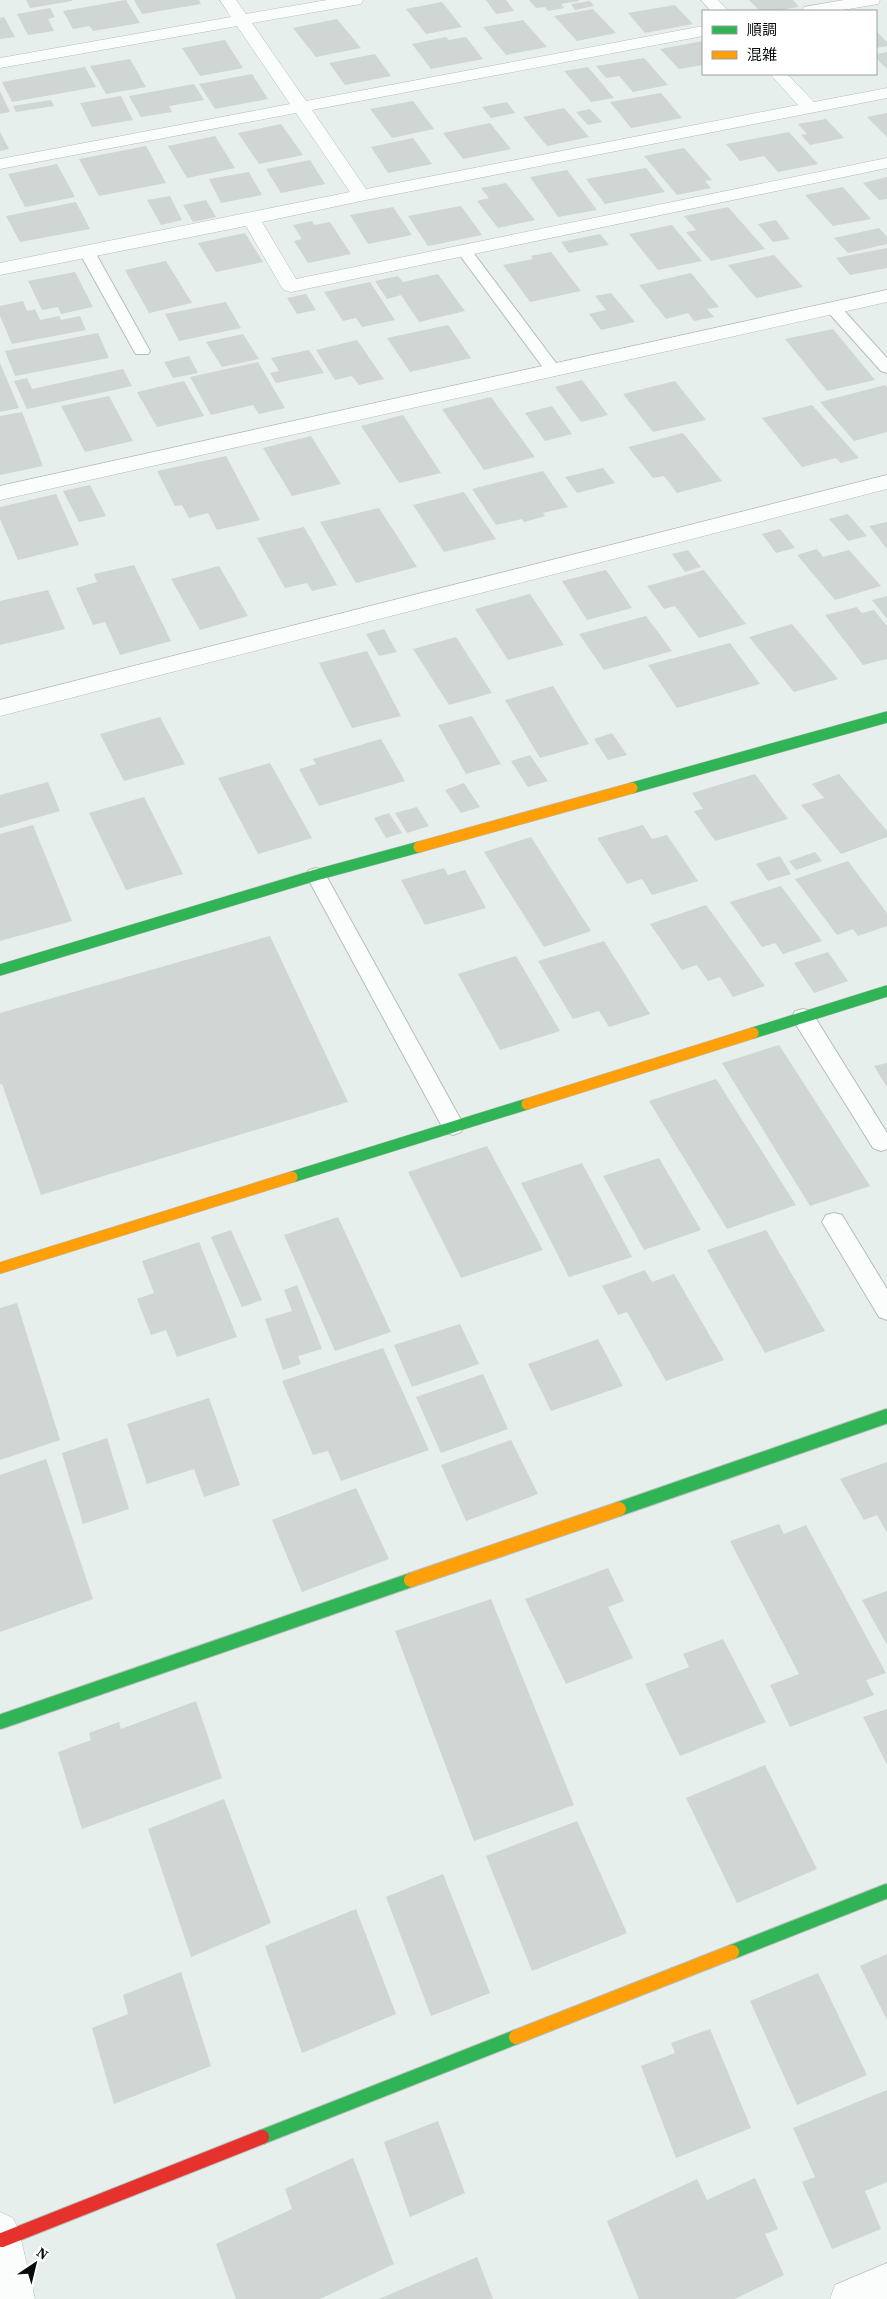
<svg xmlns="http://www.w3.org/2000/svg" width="887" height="2299" viewBox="0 0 887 2299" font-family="'Source Serif 4','Noto Sans JP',serif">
<rect width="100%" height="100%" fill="#e6efec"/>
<path fill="#cfd6d4" d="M26 0H72V1L30 8Z
M126 0 140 23 93 31 90 26 73 29 63 11Z
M134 0H199L201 4 142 14Z
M486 0H506L514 11 496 14Z
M529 0H578L579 1 561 4 564 8 548 11 545 7 536 8Z
M749 0H793L799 7 774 11H760Z
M590 1 594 6 575 10 571 4Z
M442 2 462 27 426 34 406 9Z
M675 5 693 24 645 33 628 13Z
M50 8 55 17 48 19 54 31 28 35 17 14Z
M593 9 616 33 577 41 554 16Z
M4 17 15 37 0 39V18Z
M337 19 361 48 316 57 293 28Z
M523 20 547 47 506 55 483 27Z
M876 31 887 42V46L876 48Z
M446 37 449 40 466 37 483 59 431 69 412 44Z
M225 40 243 68 200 76 182 48Z
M703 41V65L679 69 660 49Z
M887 52V69L876 58V54Z
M375 54 391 76 345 85 329 63Z
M644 58 668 85 633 92 619 76 606 78 596 66Z
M130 59 146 87 106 94 90 66Z
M85 67 96 87 12 102 2 82Z
M588 67 614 98 591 102 564 71Z
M252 74 268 99 215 109 199 84Z
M194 84 204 100 169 106 172 112 141 117 129 96Z
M0 91 10 112 0 114Z
M661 93 682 118 631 128 610 102Z
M121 96 133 120 92 127 80 103Z
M51 100 54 106 16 112 13 106Z
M413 101 434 129 392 138 370 109Z
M507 102 515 113 491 118 482 107Z
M564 108 589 137 547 146 523 117Z
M590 109 602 122 588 125 576 112Z
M887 113V137L867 117Z
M826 119 844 138 810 145 801 135 807 134 798 124Z
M490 123 511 149 463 159 443 133Z
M281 124 303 155 259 164 238 133Z
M0 132 9 149 0 151Z
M789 132 818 164 778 172 764 156 740 161 726 144Z
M215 136 235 168 187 178 168 146Z
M413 138 432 164 388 173 371 147Z
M146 146 166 183 99 196 79 159Z
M684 148 712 180 705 181 711 188 677 195 644 156Z
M310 160 325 184 281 193 266 169Z
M57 164 75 197 25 207 8 174Z
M646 168 665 192 605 204 586 179Z
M567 170 597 210 558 217 530 177Z
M249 172 262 195 221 203 209 179Z
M887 177V199L879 200 863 183Z
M506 183 535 220 498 228 477 201 489 198 481 188Z
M843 187 871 219 833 226 805 195Z
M170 196 182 220 161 225 147 200Z
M206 200 216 217 193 222 183 205Z
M76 202 90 229 20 242 6 216Z
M461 206 482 235 428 246 408 216Z
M393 207 412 235 368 244 350 215Z
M728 207 765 249 711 261 686 232 696 230 684 216Z
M776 220 790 239 773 242 758 224Z
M312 221 314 225 330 222 351 254 308 263 294 241 302 239 293 225Z
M672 225 702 261 658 270 629 234Z
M879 228 887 237V244L848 253 834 238Z
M245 233 263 262 216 272 198 243Z
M600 234 609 245 569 253 561 242Z
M887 248V268L850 275 836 258Z
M551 252 581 291 530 302 503 265 533 259 531 256Z
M774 255 803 287 756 298 728 265Z
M166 261 192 303 149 313 125 270Z
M75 272 93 307 61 314 58 307 42 310 28 281Z
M691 273 719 307 707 309 714 317 694 321 688 313 666 319 639 285Z
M438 274 465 311 419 322 401 295 387 299 375 281 398 276 403 282Z
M370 282 395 320 362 327 356 318 343 321 324 292Z
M611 293 635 322 601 330 589 314 606 310 595 296Z
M306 294 316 310 297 314 287 298Z
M23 301 27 311 35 309 40 320 59 316 61 320 80 316 86 330 12 344 0 316V306Z
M226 302 241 328 179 341 165 314Z
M448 325 471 358 410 372 387 338Z
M833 329 875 380 827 391 785 339Z
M98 333 109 358 15 376 5 351Z
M243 334 259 359 222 367 206 342Z
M357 340 384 379 359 385 352 376 335 380 316 350Z
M309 350 324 373 276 383 270 373 279 371 271 358Z
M189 356 198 373 173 378 164 362Z
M258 362 285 408 259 414 253 405 211 415 190 377Z
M0 363 19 408 0 412Z
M123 369 132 386 27 409 14 381 27 378 32 389Z
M582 380 608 415 581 422 555 387Z
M184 381 204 416 157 427 137 392Z
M675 381 706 420 653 432 623 394Z
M885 385 887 387V432L854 441 820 402Z
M109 396 133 441 85 452 61 406Z
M491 397 535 457 484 470 442 409Z
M812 405 859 458 841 463 836 458 802 467 762 418Z
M552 406 572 434 545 441 525 413Z
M22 412 43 466 0 475V416Z
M403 415 441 473 399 483 361 426Z
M683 433 722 481 677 493 664 476 653 478 628 447Z
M311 436 341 484 292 496 263 448Z
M226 456 260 520 217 530 208 513 189 518 182 505 175 506 157 471Z
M603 468 615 483 577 493 565 477Z
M543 471 568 507 543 513 545 516 524 522 522 519 496 525 472 489Z
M90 485 106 516 79 522 63 491Z
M464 492 496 539 444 552 413 505Z
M56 494 79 545 18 560 0 519V507Z
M379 508 417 567 356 583 320 522Z
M848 514 867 536 848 541 829 519Z
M887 522V549L869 526Z
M304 527 337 585 312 591 307 583 285 588 257 538Z
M780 529 795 548 776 553 762 534Z
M817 549 823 557 849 550 881 586 835 600 797 555Z
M688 550 701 567 685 572 672 554Z
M134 565 171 641 120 655 105 622 93 625 76 588 97 582 94 574Z
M219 566 248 616 200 630 171 579Z
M606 570 632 608 587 620 562 581Z
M704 570 746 624 699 638 675 606 664 609 647 586Z
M48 590 65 629 0 645V601Z
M530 594 564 645 508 660 475 609Z
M887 596V619L872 600Z
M857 607 862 613 874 610 887 626V659L863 665 825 615Z
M646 616 672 651 604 670 579 634Z
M792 624 838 679 794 692 749 637Z
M384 629 397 652 379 656 366 634Z
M456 637 492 693 449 705 413 649Z
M730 643 760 684 677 708 648 665Z
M367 651 401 716 352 728 319 663Z
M553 686 589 744 540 758 505 700Z
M472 716 501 764 466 774 438 725Z
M160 717 185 764 124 781 100 734Z
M612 733 627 755 608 760 594 739Z
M381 739 405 781 319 806 299 769 316 764 313 759Z
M530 755 548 781 528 787 511 761Z
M270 763 312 838 258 854 218 778Z
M755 774 788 819 715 841 694 811 703 809 692 793Z
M839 774 887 831V837L841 854 801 805 824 798 812 784Z
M48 782 60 811 0 828V795Z
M464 783 480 807 461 813 445 790Z
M144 797 183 874 126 890 89 813Z
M417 807 429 826 407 833 395 813Z
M389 813 402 833 386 838 374 818Z
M33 825 72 921 0 941V834Z
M643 825 652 839 667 835 698 881 652 895 642 879 627 884 597 838Z
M531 837 591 931 544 947 484 852Z
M815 852 822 861 796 870 789 861Z
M780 856 791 874 768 881 756 864Z
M848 861 887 913V926L858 936 853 929 837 935 795 879Z
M444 868 448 875 465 870 486 908 425 925 401 880Z
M781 886 822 941 783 954 775 943 762 947 730 902Z
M706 905 765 986 733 997 720 977 708 981 697 965 682 970 650 924Z
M270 936 348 1102 41 1195 2 1084H0V1013Z
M604 941 650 1014 609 1027 599 1011 573 1019 538 961Z
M828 952 848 981 814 993 794 963Z
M516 956 560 1031 500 1050 458 974Z
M779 1045 870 1186 810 1206 722 1063Z
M887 1063V1087L874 1066Z
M716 1079 796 1205 727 1229 649 1101Z
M487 1146 543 1250 461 1278 408 1172Z
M659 1158 701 1230 644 1250 603 1176Z
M582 1163 632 1257 569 1277 521 1183Z
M338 1217 391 1332 335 1351 284 1235Z
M231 1230 262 1300 242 1307 211 1237Z
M766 1230 825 1331 765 1353 707 1250Z
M199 1242 237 1337 177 1357 166 1330 151 1335 137 1299 154 1293 142 1261Z
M645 1270 652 1282 674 1274 724 1360 666 1381 627 1312 618 1315 602 1286Z
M297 1285 322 1349 298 1356 301 1364 283 1370 265 1319 292 1311 284 1290Z
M17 1303 60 1440 0 1460V1308Z
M460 1324 479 1364 412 1387 394 1345Z
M598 1339 623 1386 551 1411 528 1364Z
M383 1348 429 1450 341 1481 328 1451 313 1455 282 1381Z
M483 1374 508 1429 441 1453 416 1397Z
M209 1398 240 1485 204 1497 194 1469 147 1484 127 1424Z
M107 1438 129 1509 83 1524 62 1453Z
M511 1440 538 1494 466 1521 441 1465Z
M46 1459 93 1599 0 1632V1475Z
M887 1462V1533L877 1515 864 1520 840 1479Z
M356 1488 389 1559 302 1592 272 1520Z
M779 1524 784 1534 806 1525 886 1673 866 1680 874 1695 790 1727 770 1685 799 1674 730 1541Z
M608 1568 624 1601 608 1607 633 1658 566 1684 525 1599Z
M887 1591V1645L862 1600Z
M491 1599 574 1805 474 1841 395 1631Z
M723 1639 766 1722 680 1756 645 1684 689 1667 683 1654Z
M196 1701 222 1778 82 1829 58 1752 91 1740 89 1733 119 1722 121 1729Z
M887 1709V1765L863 1717Z
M765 1765 817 1869 737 1903 686 1798Z
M224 1799 271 1923 191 1957 148 1829Z
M577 1821 627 1933 532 1971 486 1856Z
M443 1874 490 1993 431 2016 386 1897Z
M356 1909 396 2014 302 2053 265 1946Z
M887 1954V2020L860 1966Z
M181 1972 211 2066 114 2104 92 2028 128 2014 123 1995Z
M818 1973 867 2075 797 2105 750 2001Z
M710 2029 751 2128 676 2158 641 2066 675 2053 671 2043Z
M887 2090V2182L865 2191 881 2229 832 2249 802 2182 815 2177 793 2128Z
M438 2121 465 2193 410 2217 384 2142Z
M353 2158 394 2264 320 2299H236L216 2244 292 2209 285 2189Z
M755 2178 778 2229 765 2234 784 2275 735 2299H639L607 2221 697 2179 707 2200Z
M477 2257 493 2299H379Z"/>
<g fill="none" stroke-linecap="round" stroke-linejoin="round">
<g stroke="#b6bdba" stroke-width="2">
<path id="lane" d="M464 245 469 247 559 367 561 370 559 373H547L456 250 459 247Z
M87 247 92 249 95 252 150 351 148 354H136L134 351 79 252 82 249Z
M833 303 839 305 887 358V373L881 371 827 311 825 308 827 305Z
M316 868 323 870 461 1120 464 1126 461 1132 453 1135 445 1132 306 875 309 870Z
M803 1009 811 1011 887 1133V1149L881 1151 873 1148 795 1023 792 1017 795 1011Z
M834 1213 842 1215 887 1289V1320L879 1317 822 1222 826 1215Z"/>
</g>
<g stroke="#b6bdba" stroke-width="1">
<path id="street" d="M220 0H236L246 14 327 0H363L361 4 355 5 252 23 306 101 703 26V36L312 110 366 189 798 105 770 74H787L814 102 887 88V98L361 201 262 222 296 279 887 158V168L291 292 284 290 281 286 246 226 0 275V263L350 192 296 113 0 169V159L290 104 237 26 0 68V58L231 17Z
M701 0H718L728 11H711Z
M844 0H880L878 4 837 11H802L804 7Z
M887 290V302L0 500V486Z
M887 475V489L0 716V700Z
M0 2212 13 2218 19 2231 35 2299H0Z
M887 2263V2299H830L835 2285Z"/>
</g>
<g stroke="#b6bdba" stroke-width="12">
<path id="fast-far1" d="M632 788 887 717
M0 970 316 875 419 847
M753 1033 887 991
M292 1177 527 1104"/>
</g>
<g stroke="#b6bdba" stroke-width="16">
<path id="fast" d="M619 1509 887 1416
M0 1722 411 1580
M732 1952 887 1891
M262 2137 516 2037"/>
</g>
<g stroke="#b6bdba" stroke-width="12">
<path id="slow-far1" d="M419 847 632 788
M527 1104 753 1033
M0 1268 292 1177"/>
</g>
<g stroke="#b6bdba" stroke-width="16">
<path id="slow" d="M411 1580 619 1509
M516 2037 732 1952"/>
</g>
<g stroke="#b6bdba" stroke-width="16">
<path id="jam" d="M2 2240 262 2137"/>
</g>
<use href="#lane" fill="#fbfdfc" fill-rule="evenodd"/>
<use href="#street" fill="#fbfdfc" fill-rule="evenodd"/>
<use href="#fast-far1" stroke="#30b455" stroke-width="11"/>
<use href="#fast" stroke="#30b455" stroke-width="14"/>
<use href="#slow-far1" stroke="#ff9f0a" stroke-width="11"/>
<use href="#slow" stroke="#ff9f0a" stroke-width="14"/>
<use href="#jam" stroke="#e5322d" stroke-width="14"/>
</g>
<rect x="702" y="10" width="175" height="65" fill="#ffffff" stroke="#9c9e9e"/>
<rect x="712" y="26" width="25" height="8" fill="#30b455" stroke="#9c9e9e"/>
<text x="747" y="35" font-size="15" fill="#080d0c">順調</text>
<rect x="712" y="51" width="25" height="8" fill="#ff9f0a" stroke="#9c9e9e"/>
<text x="747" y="60" font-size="15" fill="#080d0c">混雑</text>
<g transform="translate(35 2264) rotate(35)" stroke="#ffffff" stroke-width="4" paint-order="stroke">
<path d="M0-4L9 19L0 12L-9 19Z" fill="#080d0c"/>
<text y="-8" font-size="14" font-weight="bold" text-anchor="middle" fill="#080d0c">N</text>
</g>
</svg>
